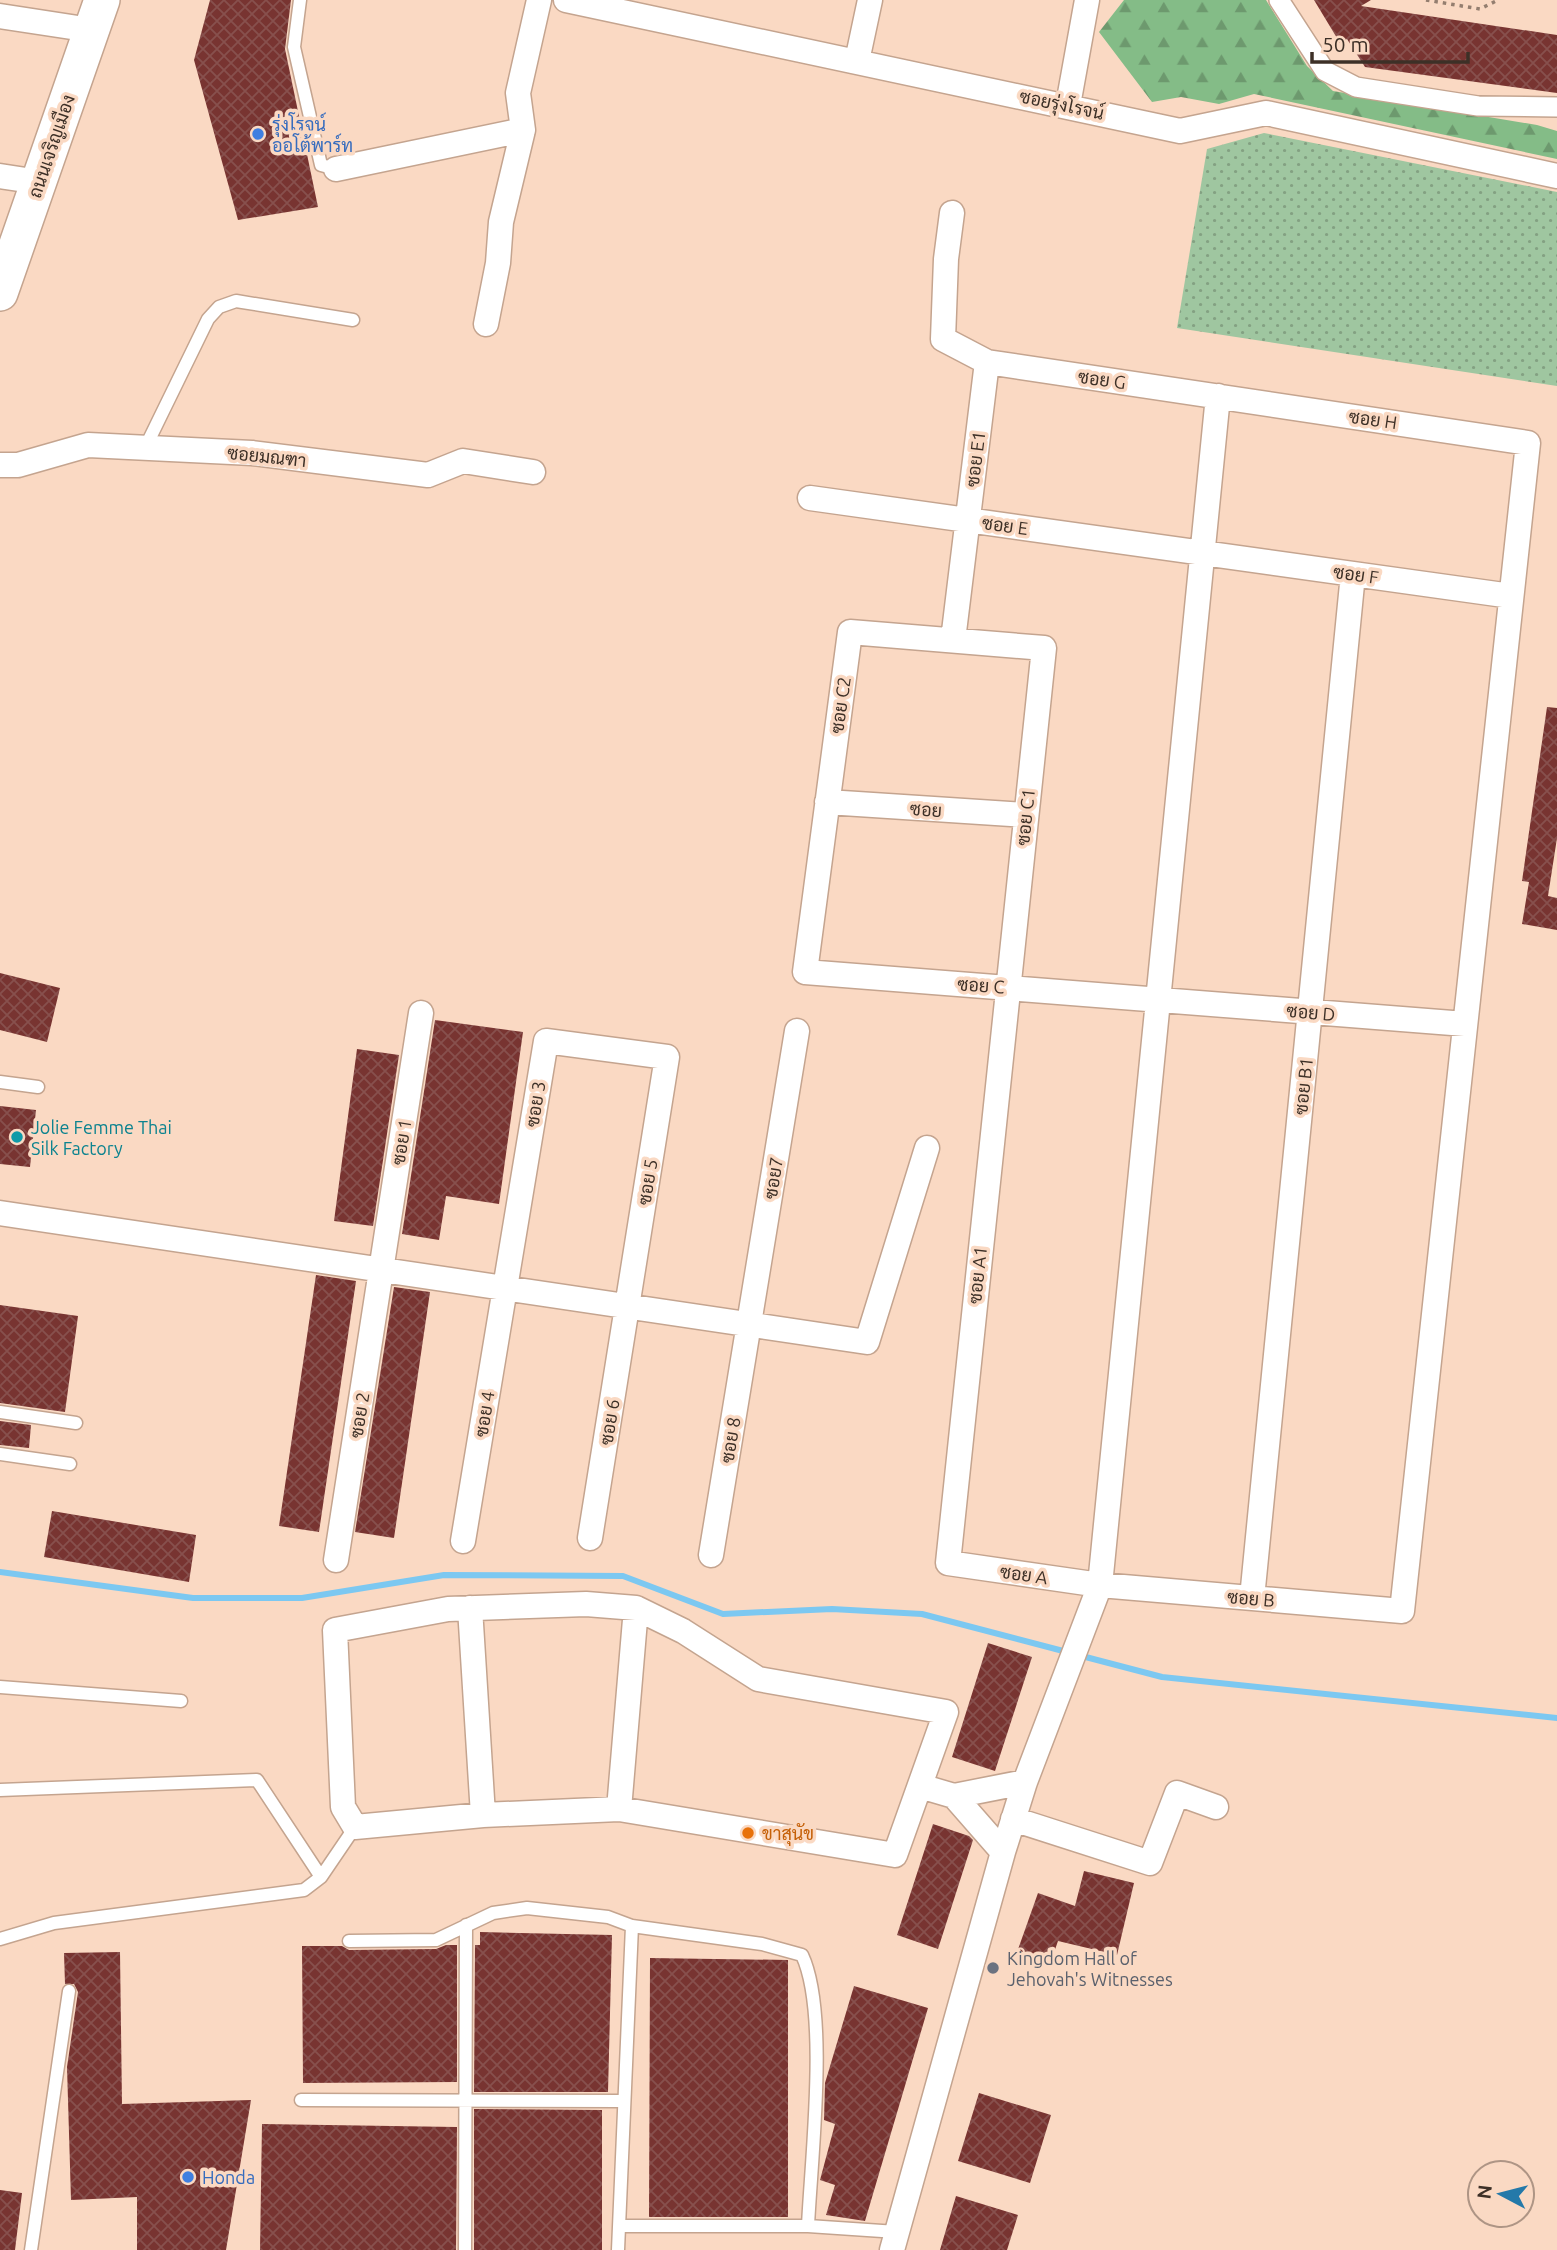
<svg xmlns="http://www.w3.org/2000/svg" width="1557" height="2250" viewBox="0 0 1557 2250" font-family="Ubuntu,Sarabun,sans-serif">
<defs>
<pattern id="grass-dots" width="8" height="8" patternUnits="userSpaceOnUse" patternTransform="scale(1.75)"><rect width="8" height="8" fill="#9fc6a0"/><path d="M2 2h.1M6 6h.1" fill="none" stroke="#83a182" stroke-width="1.8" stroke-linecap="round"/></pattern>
<pattern id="forest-firs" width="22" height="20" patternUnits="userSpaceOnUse" patternTransform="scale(1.75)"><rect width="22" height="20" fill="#84bc87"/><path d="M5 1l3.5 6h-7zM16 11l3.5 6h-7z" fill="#6d996e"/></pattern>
<pattern id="building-cross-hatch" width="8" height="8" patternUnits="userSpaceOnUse" patternTransform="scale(1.75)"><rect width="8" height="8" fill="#783431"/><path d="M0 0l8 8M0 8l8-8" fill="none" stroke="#87504d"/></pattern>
</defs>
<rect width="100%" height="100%" fill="#fad9c3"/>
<path fill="url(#grass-dots)" d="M1264 133 1557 192V386L1177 328 1207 149Z"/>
<path fill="url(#forest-firs)" d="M1124 0H1266L1307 66 1333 91 1537 125 1557 131V159L1254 94 1219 104 1181 97 1152 102 1099 32Z"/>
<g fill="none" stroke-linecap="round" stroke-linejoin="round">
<path stroke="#7cc8f1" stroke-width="6" d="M0 1572 193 1598H302L444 1575 623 1576 723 1614 832 1609 922 1614 1067 1652
M1078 1655 1162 1677 1557 1718"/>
</g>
<path fill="url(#building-cross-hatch)" d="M210 0H291L285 49 318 207 238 220 194 60Z
M1314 0H1371L1361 6 1557 35V93L1365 67 1347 39 1340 43Z
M1547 707 1557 708V838L1548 896 1557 898V930L1522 924 1529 882 1522 881Z
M0 973 60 988 47 1042 0 1030Z
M435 1020 523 1032 499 1204 446 1196 439 1240 402 1234Z
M357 1049 399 1055 373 1226 334 1221Z
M0 1106 36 1110 30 1167 0 1164Z
M316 1275 356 1281 319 1532 279 1526Z
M394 1287 430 1292 394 1538 355 1532Z
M0 1305 78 1316 65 1412 0 1403Z
M0 1421 31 1425 29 1448 0 1445Z
M52 1511 196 1535 189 1582 44 1557Z
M988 1643 1032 1657 995 1771 952 1757Z
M933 1824 969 1836 973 1840 938 1949 897 1935Z
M1084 1871 1134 1883 1117 1955 1058 1941 1049 1967 1016 1955 1038 1893 1075 1906Z
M480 1932 612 1935 608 2092H474L475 1945H480Z
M446 1945H457V2082L303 2083 302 1946H342L349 1950 436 1949Z
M120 1952 122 2104 251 2100 226 2250H137V2197L71 2200 67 2067 78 1992 74 1984H65L64 1953Z
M650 1958 788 1960V2217H649Z
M854 1986 928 2008 865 2221 826 2215 835 2185 820 2180 835 2124 824 2120 825 2083Z
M979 2093 1051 2115 1030 2183 958 2161Z
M474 2109 602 2110V2250H474Z
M262 2124 457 2127 456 2250H260Z
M0 2190 22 2193 15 2250H0Z
M956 2196 1018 2215 1007 2250H940Z"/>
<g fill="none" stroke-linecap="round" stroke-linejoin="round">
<g stroke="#c4a48f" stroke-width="15">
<path id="service" d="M300 0 294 47 321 165 336 169
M146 446 208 319 219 307 236 301 353 320
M0 1082 38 1087
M0 1412 76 1423
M0 1454 70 1464
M0 1687 181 1701
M0 1790 257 1780 321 1877
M0 1939 54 1923 304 1890 321 1877 355 1827
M349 1941 436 1940 493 1913 527 1908 608 1917 632 1926 762 1944 802 1955C829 2012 811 2159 808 2226
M301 2100 624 2101
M619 2226H808L897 2232
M31 2250 69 1991
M465 2250 466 1925
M618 2250 632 1926"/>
</g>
<g stroke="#c4a48f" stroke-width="22">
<path id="pedestrian" d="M1279 0 1325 71 1356 87 1478 106 1557 107"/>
</g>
<g stroke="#c4a48f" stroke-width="27">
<path id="minor" d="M566 0 1180 131 1266 113 1557 176
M0 16 91 30
M857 61 870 0
M1068 105 1087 0
M336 169 523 130
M0 176 39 182
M952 213 946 259 943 339 987 362 1528 443 1402 1611 1100 1585 948 1563 1044 648 850 632 805 972 1465 1024
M486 324 498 263 501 222 523 130 518 93 539 0
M0 465H18L88 445 252 453 428 475 463 461 533 472
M810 498 1511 596
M953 640 987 362
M827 802 1025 815
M0 1213 867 1342 927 1148
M463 1541 546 1041 667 1057 590 1538
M711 1555 797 1031
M336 1560 421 1013
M1252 1598 1353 574
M586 1604 636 1608 683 1631 758 1679 946 1712 895 1855 619 1809 483 1815 355 1827 343 1807 335 1630 448 1609Z
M470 1608 483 1815
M920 1786 954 1796 1025 1782
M954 1796 1003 1852
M619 1809 636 1608
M1013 1819 1150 1863 1177 1793 1216 1807
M892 2250 1003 1852 1025 1782 1100 1585 1218 396"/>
</g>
<g stroke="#c4a48f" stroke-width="38">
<path id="secondary" d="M0 293 102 0"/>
</g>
<path stroke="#947e6f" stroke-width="3.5" stroke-dasharray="3.5 5" stroke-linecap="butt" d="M1426 0 1480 9 1498 0"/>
<use href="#service" stroke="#fff" stroke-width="12"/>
<use href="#pedestrian" stroke="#fff" stroke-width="19"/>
<use href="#minor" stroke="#fff" stroke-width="24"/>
<use href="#secondary" stroke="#fff" stroke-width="35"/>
</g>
<g fill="#3f7fe0" stroke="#fad9c3" stroke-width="2.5">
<circle cx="258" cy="134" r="7"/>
<circle cx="188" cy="2177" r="7"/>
</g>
<circle fill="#0f9aa8" stroke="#fad9c3" stroke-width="2.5" cx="17" cy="1137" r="7"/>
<circle fill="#e8710a" stroke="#fad9c3" stroke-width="2.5" cx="748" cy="1833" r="7"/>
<circle fill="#6b7280" stroke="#fad9c3" stroke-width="2.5" cx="993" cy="1968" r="7"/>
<g text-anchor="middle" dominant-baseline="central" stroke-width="7" stroke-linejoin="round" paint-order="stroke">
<g font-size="18" fill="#3d3027" stroke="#fad9c3">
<text transform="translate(1062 104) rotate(12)">ซอยรุ่งโรจน์</text>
<text transform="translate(51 146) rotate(-71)">ถนนเจริญเมือง</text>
<text transform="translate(1102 379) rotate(8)">ซอย G</text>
<text transform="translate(1373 419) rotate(8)">ซอย H</text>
<text transform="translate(267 456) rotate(6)">ซอยมณฑา</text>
<text transform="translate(975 459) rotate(-83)">ซอย E1</text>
<text transform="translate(1005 525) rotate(8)">ซอย E</text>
<text transform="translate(1356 574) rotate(8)">ซอย F</text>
<text transform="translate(840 705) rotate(-82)">ซอย C2</text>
<text transform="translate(926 809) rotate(4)">ซอย</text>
<text transform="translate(1025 817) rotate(-84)">ซอย C1</text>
<text transform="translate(981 985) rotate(4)">ซอย C</text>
<text transform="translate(1311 1012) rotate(5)">ซอย D</text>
<text transform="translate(1303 1086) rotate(-84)">ซอย B1</text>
<text transform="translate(535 1104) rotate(-81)">ซอย 3</text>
<text transform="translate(401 1142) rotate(-81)">ซอย 1</text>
<text transform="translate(773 1178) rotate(-81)">ซอย7</text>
<text transform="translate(647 1182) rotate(-81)">ซอย 5</text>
<text transform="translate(977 1275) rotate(-84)">ซอย A1</text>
<text transform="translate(484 1414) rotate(-81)">ซอย 4</text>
<text transform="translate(359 1415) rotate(-81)">ซอย 2</text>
<text transform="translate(609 1422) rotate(-81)">ซอย 6</text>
<text transform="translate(730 1440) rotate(-81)">ซอย 8</text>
<text transform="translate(1024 1574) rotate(8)">ซอย A</text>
<text transform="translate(1251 1598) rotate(5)">ซอย B</text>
</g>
<g font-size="18" fill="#366cbe" stroke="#fad9c3" text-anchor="start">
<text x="272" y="124">รุ่งโรจน์<tspan x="272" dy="21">ออโต้พาร์ท</tspan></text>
<text x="202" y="2177">Honda</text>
</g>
<g font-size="18" fill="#0d838f" stroke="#fad9c3" text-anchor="start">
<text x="31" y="1127">Jolie Femme Thai<tspan x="31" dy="21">Silk Factory</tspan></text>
</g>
<g font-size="18" fill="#c56008" stroke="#fad9c3" text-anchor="start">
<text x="762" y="1833">ขาสุนัข</text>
</g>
<g font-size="18" fill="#5b616d" stroke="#fad9c3" text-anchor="start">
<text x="1007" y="1958">Kingdom Hall of<tspan x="1007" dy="21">Jehovah's Witnesses</tspan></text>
</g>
</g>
<g transform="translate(1501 2194) rotate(277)"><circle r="33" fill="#fad9c3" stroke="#ae9585" stroke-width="2"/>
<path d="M0-5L12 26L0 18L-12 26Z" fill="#2479a9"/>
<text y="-10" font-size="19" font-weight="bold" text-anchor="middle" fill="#3d3027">N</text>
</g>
<path d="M1312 52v10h156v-10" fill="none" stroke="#3d3027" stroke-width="3.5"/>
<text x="1322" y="52" font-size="21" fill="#3d3027" stroke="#fad9c3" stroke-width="5" paint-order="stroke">50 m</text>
</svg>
